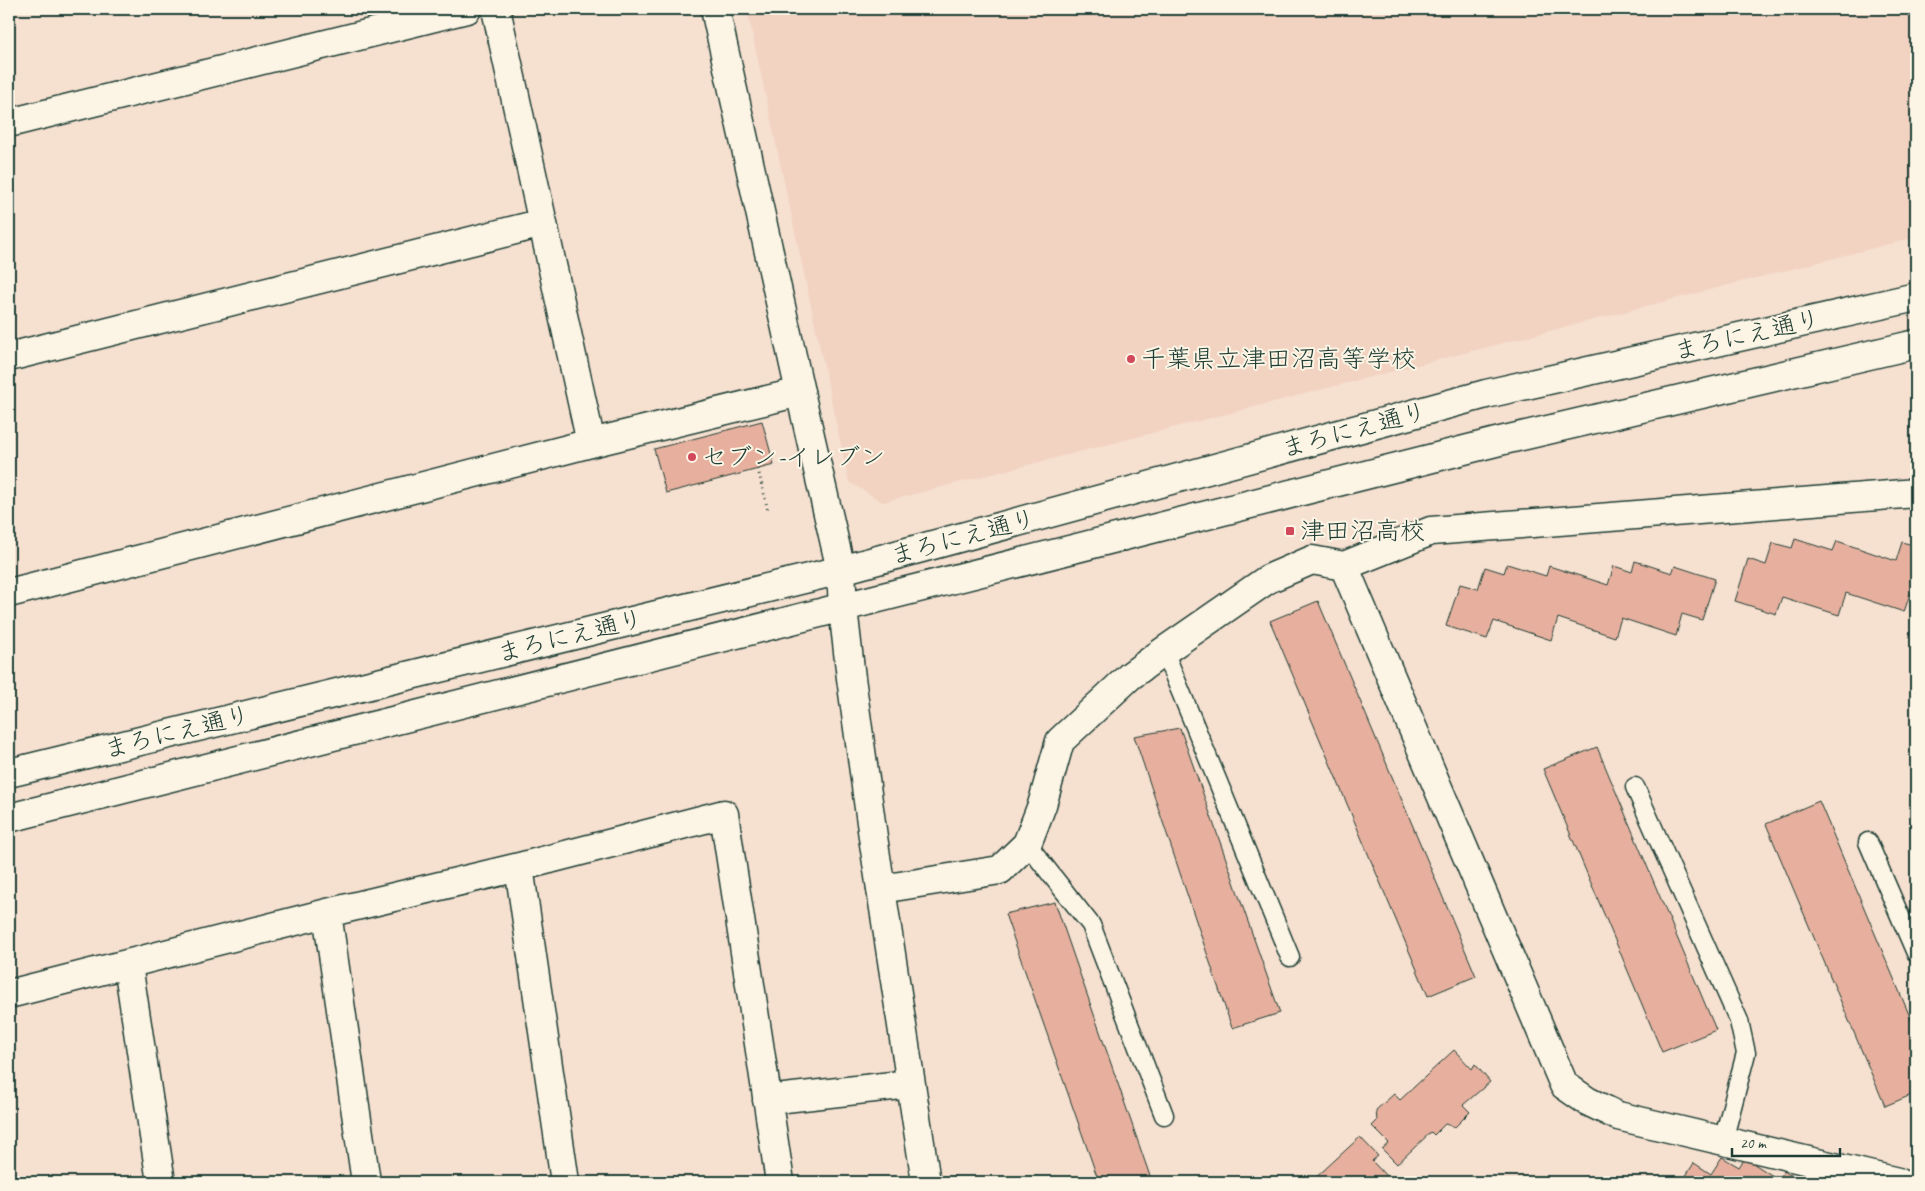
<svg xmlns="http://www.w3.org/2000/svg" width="1925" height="1191" viewBox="0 0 1925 1191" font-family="Caveat,'Klee One',sans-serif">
<rect width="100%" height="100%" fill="#f6e0d0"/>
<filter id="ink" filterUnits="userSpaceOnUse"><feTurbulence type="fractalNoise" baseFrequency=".02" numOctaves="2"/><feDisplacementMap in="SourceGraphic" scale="10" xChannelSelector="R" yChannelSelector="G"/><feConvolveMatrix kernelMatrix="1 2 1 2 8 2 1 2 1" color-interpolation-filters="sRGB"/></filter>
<g filter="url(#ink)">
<path fill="#f2d2c1" d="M747 9H1916V237L883 502 849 482Z"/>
<path fill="#e7b09e" stroke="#1f3d34" d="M762 421 774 465 666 493 654 449Z
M1795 539 1833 551 1837 541 1896 561 1902 542 1916 546V596L1910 594 1904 612 1846 593 1839 615 1782 597 1776 614 1735 601 1748 559 1766 565 1773 543 1792 548Z
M1635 561 1672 573 1675 566 1715 579 1702 620 1682 614 1676 636 1621 618 1615 637 1558 618 1551 640 1494 621 1487 639 1446 626 1460 584 1478 589 1485 567 1504 573 1507 564 1546 576 1549 566 1608 585 1614 566 1632 572Z
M1318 601 1476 976 1428 996 1270 621Z
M1180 728 1280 1013 1232 1028 1134 736Z
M1597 747 1716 1030 1662 1052 1543 769Z
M1819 801 1916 1031V1093L1885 1106 1766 824Z
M1055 902 1152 1182H1099L1005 914Z
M1454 1050 1472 1069 1475 1064 1490 1082 1463 1105 1470 1112 1455 1127 1445 1124 1434 1135 1431 1132 1397 1164 1382 1149 1389 1143 1372 1126 1377 1121 1376 1110 1394 1094 1400 1100Z
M1360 1137 1378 1156 1372 1161 1387 1177 1382 1182H1311Z
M1722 1157 1739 1167 1745 1158 1779 1180 1784 1171 1802 1182H1682L1694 1163 1711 1174Z"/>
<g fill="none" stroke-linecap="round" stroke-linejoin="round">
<g stroke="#1f3d34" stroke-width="21">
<path id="lane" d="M1164 651 1290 957
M1635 787 1739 1021 1746 1053 1723 1141
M1868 842 1916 953
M1027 844 1091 925 1164 1115"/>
</g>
<g stroke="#1f3d34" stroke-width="31">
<path id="street" d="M496 9 591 443
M9 123 467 9
M9 357 543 223
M1344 566 1564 1085 1587 1101 1618 1116 1898 1182
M9 593 591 443 800 392
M519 867 565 1182
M881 889 1000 870 1027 844 1042 805 1060 741 1130 676 1164 651 1268 579 1312 560 1344 566 1431 531 1916 493
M327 913 366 1182
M128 965 161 1182
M9 994 327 913 519 867 724 814 780 1182
M767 1100 910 1084"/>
</g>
<g stroke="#1f3d34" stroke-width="31">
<path id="secondary" d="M715 9 800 392 841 570 843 608 851 678 873 837 926 1182
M9 773 841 570 1486 394 1916 297
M9 818 1500 441 1916 344"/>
</g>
<path stroke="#1f3d34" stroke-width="3" stroke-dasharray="1 4" stroke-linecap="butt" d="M758 469 768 511"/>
<use href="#lane" stroke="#fcf5e5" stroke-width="18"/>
<use href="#street" stroke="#fcf5e5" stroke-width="28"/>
<use href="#secondary" stroke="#fcf5e5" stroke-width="28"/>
</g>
</g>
<g fill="#d1495b" stroke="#fcf5e5" stroke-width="2">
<circle cx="1131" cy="359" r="5"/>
<circle cx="692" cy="457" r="5"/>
<rect x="1285" y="526" width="10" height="10" rx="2.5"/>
</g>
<g text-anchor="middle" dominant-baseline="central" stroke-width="4" stroke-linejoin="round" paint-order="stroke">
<g font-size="25" fill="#1f3d34" stroke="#fcf5e5">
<text transform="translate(1747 335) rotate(-13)">まろにえ通り</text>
<text transform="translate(1354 430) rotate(-15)">まろにえ通り</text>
<text transform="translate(963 537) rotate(-15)">まろにえ通り</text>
<text transform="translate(570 636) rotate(-14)">まろにえ通り</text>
<text transform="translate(177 732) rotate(-14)">まろにえ通り</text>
</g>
<g font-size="25" fill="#1f3d34" stroke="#fcf5e5" text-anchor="start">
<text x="1141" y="359">千葉県立津田沼高等学校</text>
<text x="702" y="457">セブン-イレブン</text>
<text x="1300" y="531">津田沼高校</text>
</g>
</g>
<rect width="1925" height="1191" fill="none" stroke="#fcf5e5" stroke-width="30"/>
<rect x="15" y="15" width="1895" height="1161" fill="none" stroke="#1f3d34" stroke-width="2" filter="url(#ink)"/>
<path d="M1732 1148v8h108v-8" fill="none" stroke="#1f3d34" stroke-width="2.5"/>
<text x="1740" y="1148" font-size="15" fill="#1f3d34" stroke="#fcf5e5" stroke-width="4" paint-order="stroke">20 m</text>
</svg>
